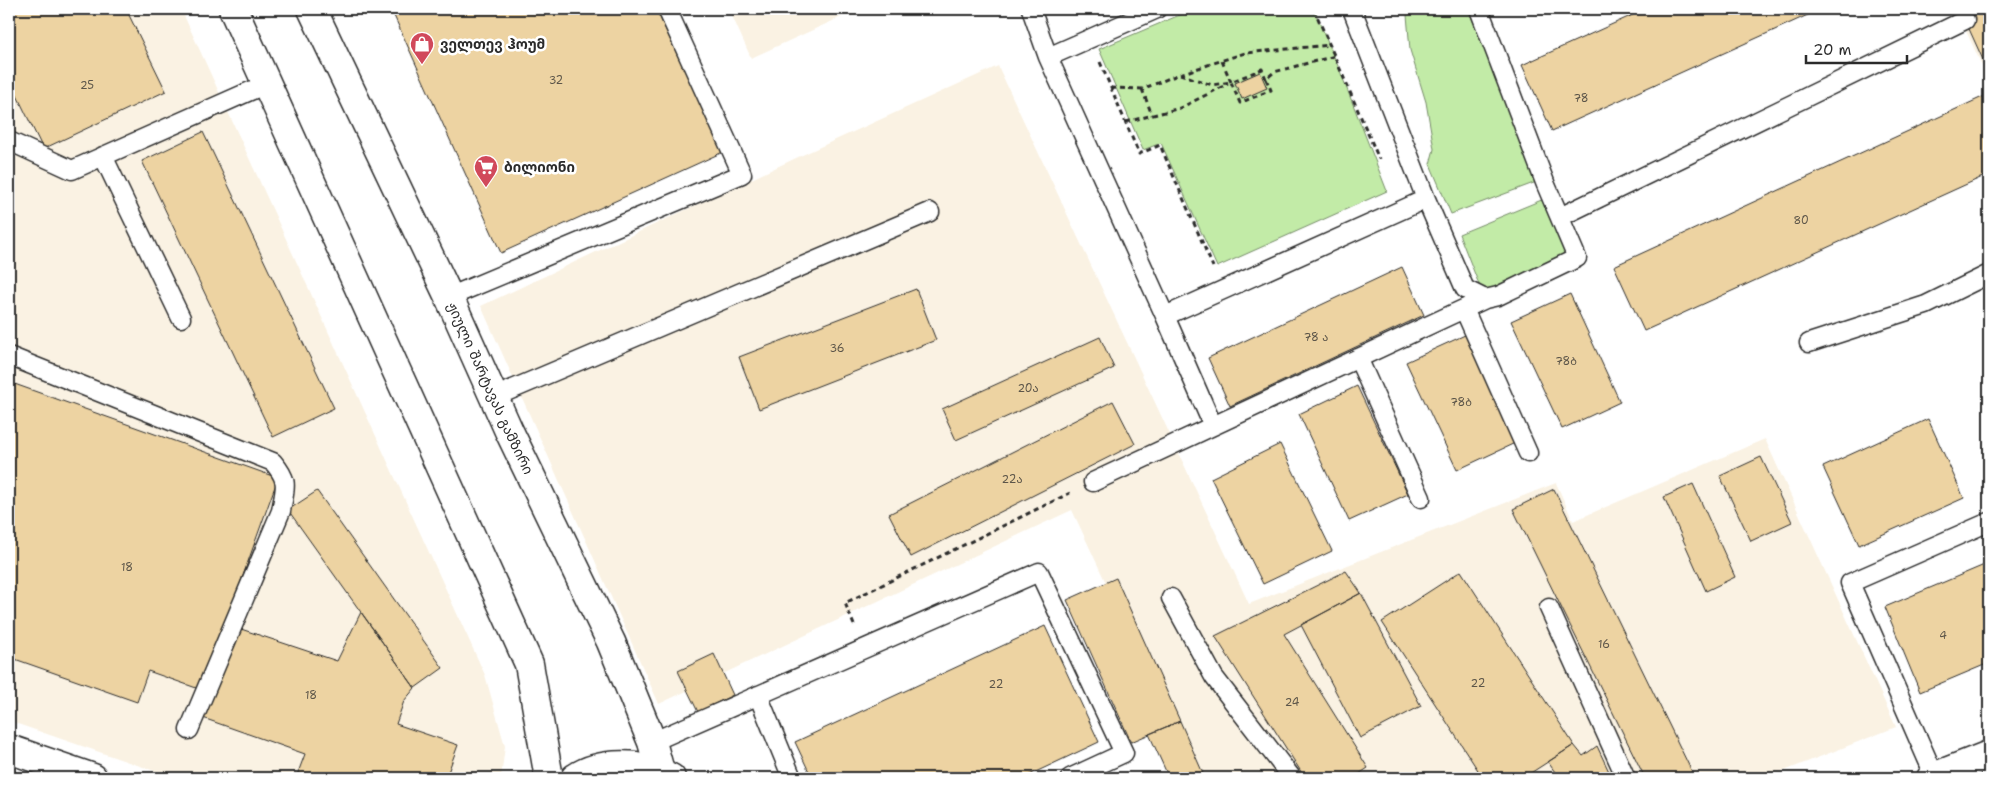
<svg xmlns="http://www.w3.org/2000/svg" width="1998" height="787" viewBox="0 0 1998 787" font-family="'Shantell Sans','Noto Sans Georgian',sans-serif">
<rect width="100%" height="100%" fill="#fff"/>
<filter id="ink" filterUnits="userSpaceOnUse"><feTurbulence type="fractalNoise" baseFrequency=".02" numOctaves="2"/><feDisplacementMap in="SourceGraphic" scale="10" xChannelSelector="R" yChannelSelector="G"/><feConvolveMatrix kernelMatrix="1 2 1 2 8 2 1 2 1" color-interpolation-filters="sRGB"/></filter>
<g filter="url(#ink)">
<path fill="#faf2e3" d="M9 9H181L485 675 505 746 501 778H175L9 721Z
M729 9H859L751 58Z
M1956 9H1989V81Z
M998 66 1249 604 1556 483 1573 521 1765 439 1896 727 1766 778H1197L1072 510 659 704 481 306 811 151Z"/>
<path fill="#c2eba7" stroke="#768b69" d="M1194 9H1314L1338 66 1387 191 1217 267 1161 143 1143 150 1099 49Z
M1414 9H1468L1539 181 1451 214 1430 164 1434 149 1426 102 1410 50 1407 15Z
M1544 199 1568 257 1482 292 1459 234Z"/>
<path fill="#edd3a2" stroke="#2b2b2b" d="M9 9H126L166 91 43 149 9 79Z
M391 9H656L723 152 501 253Z
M1646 9H1821L1552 131 1522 65Z
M1960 9H1989V73Z
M1260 72 1267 88 1242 99 1235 83Z
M1989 94V174L1644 331 1614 266Z
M203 132 334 408 273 437 142 161Z
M1402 267 1424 315 1230 406 1208 358Z
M916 289 936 340 759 409 739 357Z
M1570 294 1620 402 1562 429 1511 321Z
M1465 335 1515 443 1457 470 1406 362Z
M1100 337 1114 368 956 440 942 409Z
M9 382 278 478 202 690 148 671 137 702 9 657Z
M1357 386 1408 494 1349 521 1299 414Z
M1113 401 1135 444 911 557 889 514Z
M1928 419 1964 498 1859 545 1823 467Z
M1280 444 1332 551 1263 584 1211 478Z
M1761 457 1792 522 1751 541 1720 476Z
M1693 484 1735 577 1706 591 1664 497Z
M1554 489 1695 778H1645L1513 509Z
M317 491 443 668 415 688 288 510Z
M1989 563V663L1920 692 1885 607Z
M1346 571 1361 593 1284 634 1368 768 1353 778H1305L1215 636Z
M1461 571 1574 745 1523 778H1483L1382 622Z
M1116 578 1180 721 1131 742 1067 600Z
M1361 593 1421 706 1360 738 1301 625Z
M361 612 415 688 404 701 396 724 458 745 446 778H296L305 754 203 718 238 628 337 661Z
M1045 626 1099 742 1023 778H812L795 742Z
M714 654 733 695 698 712 678 671Z
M1180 721 1205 778H1169L1149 734Z
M1574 745 1583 756 1597 746 1612 778H1559L1548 762Z"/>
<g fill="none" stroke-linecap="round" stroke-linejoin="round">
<g stroke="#2b2b2b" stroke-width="21">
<path id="lane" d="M1031 9 1048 57
M1157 9 1048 57 1165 316 1426 199
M1352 9 1426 199 1465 289 1485 299 1498 296 1577 258 1546 185 1479 9
M9 141 72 170 266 84
M103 156 181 318
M1560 217 1965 20
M449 297 742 174 667 9
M1464 309 1528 453
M1165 316 1213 426
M1809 343 1926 305 1989 274
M9 356 273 462C290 482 285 487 281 511L189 730
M1358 358 1421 498
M494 397 930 212
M1093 482 1485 299
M1171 598 1214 677 1292 778
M1549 608 1626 778
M758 695 792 778
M652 742 1039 572 1124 753 1070 778
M1935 777 1850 583 1989 522"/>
</g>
<g stroke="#2b2b2b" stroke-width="31">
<g id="secondary">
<path d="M233 9 529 664 549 778"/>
<path id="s1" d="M312 9 449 297 509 431 611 642 652 742 660 771"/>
<path d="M9 749 93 778"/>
<path d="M575 778C601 760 645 762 671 778"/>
<path d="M1931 778 1989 755"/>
</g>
</g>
<path stroke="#2b2b2b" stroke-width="3" stroke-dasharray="5 4" stroke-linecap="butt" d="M1314 9 1379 159
M1222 61 1231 82
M1100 62 1139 154 1160 145 1213 267
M1180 74 1245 53 1330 45
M1266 79 1262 69 1231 82 1240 103 1271 90 1266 79 1274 72 1335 56
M1111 88 1142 89 1180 74 1212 85 1231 82
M1142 89 1152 115
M1126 122 1180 108 1228 84
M854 625 845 603 1070 493"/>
<use href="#lane" stroke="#fff" stroke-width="18"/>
<use href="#secondary" stroke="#fff" stroke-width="28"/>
</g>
</g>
<defs>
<g id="shop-pin" transform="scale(1.25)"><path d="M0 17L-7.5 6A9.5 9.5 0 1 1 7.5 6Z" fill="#d1495b" stroke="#fff"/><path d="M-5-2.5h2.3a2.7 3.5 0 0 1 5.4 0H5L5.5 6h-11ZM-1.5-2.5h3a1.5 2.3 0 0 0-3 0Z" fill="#fff"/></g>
<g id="supermarket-pin" transform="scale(1.25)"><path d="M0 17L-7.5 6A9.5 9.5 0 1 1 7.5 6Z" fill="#d1495b" stroke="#fff"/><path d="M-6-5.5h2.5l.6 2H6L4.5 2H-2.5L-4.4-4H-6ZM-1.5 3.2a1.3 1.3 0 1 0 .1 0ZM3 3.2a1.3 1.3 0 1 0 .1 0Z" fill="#fff"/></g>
</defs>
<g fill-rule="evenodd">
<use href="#shop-pin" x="422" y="44"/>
<use href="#supermarket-pin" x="486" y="167"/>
</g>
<g text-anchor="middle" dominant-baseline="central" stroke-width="5" stroke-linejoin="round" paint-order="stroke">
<g font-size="11" fill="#5c5549">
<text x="556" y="80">32</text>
<text x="87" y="85">25</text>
<text x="1581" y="98">78</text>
<text x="1801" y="220">80</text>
<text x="1316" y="337">78 ა</text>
<text x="837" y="348">36</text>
<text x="1566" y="361">78ბ</text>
<text x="1028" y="388">20ა</text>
<text x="1461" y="402">78ბ</text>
<text x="1012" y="479">22ა</text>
<text x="127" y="567">18</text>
<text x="1943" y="635">4</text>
<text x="1604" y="644">16</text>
<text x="1478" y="683">22</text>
<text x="996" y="684">22</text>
<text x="311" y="695">18</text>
<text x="1292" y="702">24</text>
</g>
<g font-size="14" font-weight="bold" fill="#2b2b2b" stroke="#fff" text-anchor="start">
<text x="440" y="44">ველთევ ჰოუმ</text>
<text x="504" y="167">ბილიონი</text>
</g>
<g font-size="14" fill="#2b2b2b" stroke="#fff">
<text stroke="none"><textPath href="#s1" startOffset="419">ჟიული შარტავას გამზირი</textPath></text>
</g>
</g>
<rect width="1998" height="787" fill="none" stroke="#fff" stroke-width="30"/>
<rect x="15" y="15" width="1968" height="757" fill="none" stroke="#2b2b2b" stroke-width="2" filter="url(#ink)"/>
<path d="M1806 55v8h101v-8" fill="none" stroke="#2b2b2b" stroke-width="2.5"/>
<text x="1813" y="55" font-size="15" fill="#2b2b2b" stroke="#ffffff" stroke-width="4" paint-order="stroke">20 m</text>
</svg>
